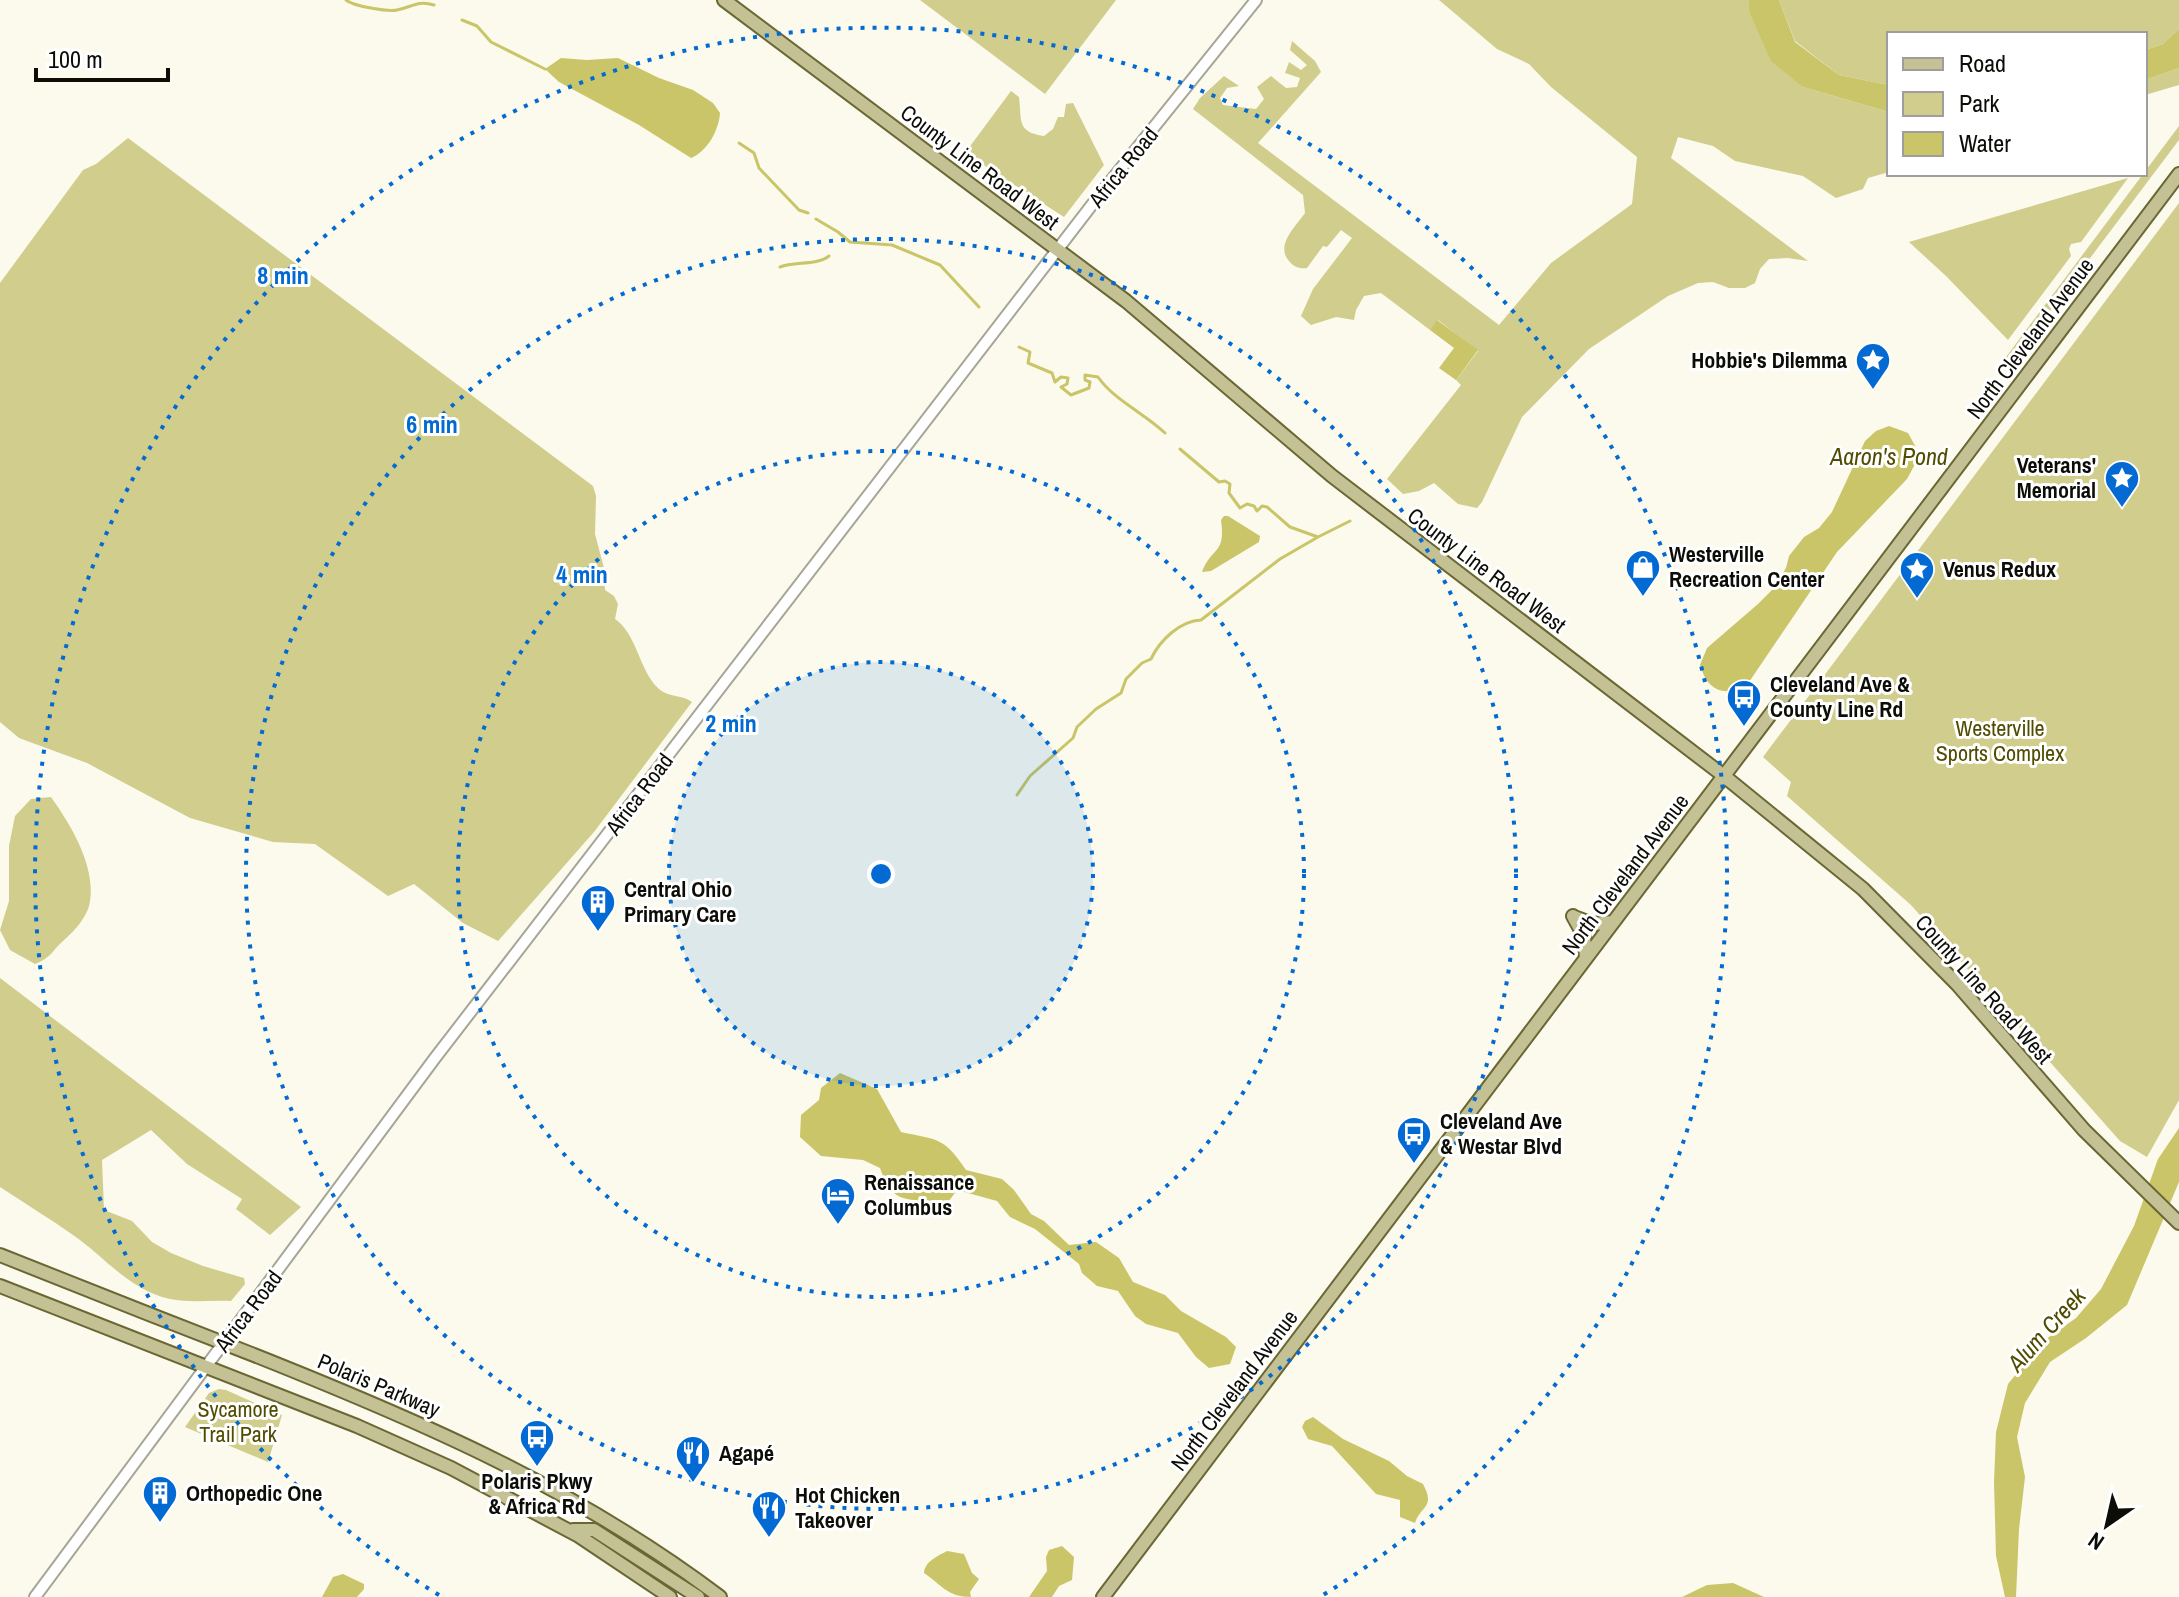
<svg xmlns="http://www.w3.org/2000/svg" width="2179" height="1597" viewBox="0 0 2179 1597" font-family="'Archivo Narrow',sans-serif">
<rect width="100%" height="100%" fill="#fbfaec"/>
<path fill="#d0cd8d" d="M920 0H1116L1045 94Z
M1439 0H1749V11L1803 87 1889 112V172L1868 178 1863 189 1836 198 1803 176 1735 161 1713 146 1678 137 1671 158 1808 261 1788 258 1769 259 1760 269 1755 283 1745 288H1729L1713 282 1698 283 1668 296 1589 349 1522 417 1482 502 1477 508 1458 504 1434 483 1419 491 1403 494 1387 479 1461 385 1456 380 1478 351 1438 320 1430 330 1381 293 1364 296 1356 310 1354 320 1336 317 1311 325 1301 316 1313 289 1352 238 1341 230 1327 247 1323 246 1307 268C1299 269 1294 267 1289 261 1275 245 1296 226 1305 213L1303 195 1193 109 1200 98 1224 76 1239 86 1227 88 1220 98 1223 105 1256 109 1264 99 1257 87 1271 76 1286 88 1297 87 1300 78 1285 73 1289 62 1301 70 1307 65 1290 50 1292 41 1315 61 1321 72 1258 143 1499 325 1551 263 1632 204 1637 157 1551 87 1529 64 1497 49Z
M1779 0H2179V29L2163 44 2145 50V34H1889V85L1839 75 1795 41Z
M2179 68V85L2145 95V80Z
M1011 91 1019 97C1022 120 1016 132 1044 136L1053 129 1058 117H1064L1066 104 1073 103 1104 165 1064 217 965 153Z
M2179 126V140L2011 363 2006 357Z
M128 138 593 486 596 496 595 534 604 568 605 590 614 596 618 604 615 619C637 634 639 670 658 688 668 698 681 694 692 702L594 832 498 941 463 923 414 884 388 896 315 844 273 842 190 818 87 763 19 738 0 722V283L83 170 96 164Z
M2128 178 2081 242 2071 244 2069 249 2071 256 2008 340 1946 276 1909 242Z
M2179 203V1100L2147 1157 2120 1141 1911 905 1787 796 1791 782 1763 757Z
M51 797C71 825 98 869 89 906 85 920 73 932 63 941 51 952 52 957 35 964L10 950 0 930 9 901V846L15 816 31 799Z
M0 978 301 1207 270 1235 236 1209 242 1199 187 1164 151 1130 102 1160 104 1210 132 1221 152 1242 171 1253 203 1266 244 1278 245 1284 231 1301C210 1300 190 1303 170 1299 129 1290 105 1257 73 1235 49 1218 24 1203 0 1187Z
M219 1389 226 1390 282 1415 268 1462 185 1427 209 1393Z"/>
<path fill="#cac568" d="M1749 0H1779L1795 42 1839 75 1889 85V112L1803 87 1771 61 1749 11Z
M2179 29V68L2145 80V50L2163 44Z
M561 58 587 60 618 58 659 78 693 90 713 103 720 113C719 130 707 152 691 158L639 125 559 82 545 69Z
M1437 320 1478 350 1456 380 1439 368 1454 348 1430 330Z
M1889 426 1908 433 1918 451 1914 466 1907 479 1837 552 1747 685C1724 697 1708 692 1700 665L1707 648 1758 604 1774 588 1786 568 1789 556 1804 537 1819 528 1832 512 1865 441 1876 431Z
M1224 516H1228L1260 536 1259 542 1211 571 1202 572C1211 547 1226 555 1221 520Z
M840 1073 877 1089 901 1132C938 1140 944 1137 966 1170L1002 1179 1014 1190 1031 1214 1044 1221 1069 1245 1096 1242 1119 1258 1133 1282 1165 1295 1181 1311 1226 1337 1236 1347 1230 1364 1209 1368 1196 1357 1178 1333 1146 1324 1135 1316 1118 1291 1097 1286 1082 1273 1079 1264 1035 1229 1010 1217 997 1201 957 1190 940 1213 924 1210 915 1200C893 1199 887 1187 880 1168L863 1160 821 1156 800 1137 801 1115 819 1100 821 1088Z
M2179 1128V1182L2127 1305 2086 1338 2050 1362 2025 1403 2017 1437 2025 1477 2019 1529 2016 1597H2005L1996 1556 1994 1482 1996 1432 2008 1384 2042 1342 2076 1318 2101 1289 2134 1226 2158 1159Z
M1313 1417 1343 1439 1389 1461 1407 1476 1423 1484C1436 1508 1420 1506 1415 1523L1400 1517V1500L1376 1494 1332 1446 1308 1439 1302 1427 1305 1421Z
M1062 1546 1074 1557 1072 1580 1059 1586 1052 1597H1029L1047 1571 1046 1557 1049 1550Z
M947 1551 964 1554 972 1573 979 1579 970 1592 971 1597C947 1597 942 1585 924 1573 925 1561 938 1556 947 1551Z
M343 1574 364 1584V1589L357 1597H322L333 1577Z
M1733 1583 1764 1597H1682L1707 1585Z"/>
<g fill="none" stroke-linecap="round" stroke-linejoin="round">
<path stroke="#cac568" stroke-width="3" d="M346 0C353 6 388 12 397 10 412 7 418 0 434 5
M462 20 477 26 491 42 545 69
M739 143 754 153 759 168 799 210 808 213
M816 219 838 232 850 242 892 245 940 265 979 307
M780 267C795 261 816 266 829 256
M1019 347 1030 352 1028 363 1052 373 1055 382 1061 377 1068 378 1067 384 1061 387 1071 395 1089 388 1090 382 1085 380V375L1098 377C1114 400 1144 413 1165 433
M1180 449 1219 482 1225 481 1230 484 1229 493 1240 508 1247 504 1254 506 1257 511 1262 506 1267 507 1290 527 1318 537 1350 521
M1017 795 1030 776 1073 738 1077 727 1096 709 1121 693 1126 679 1142 663 1151 659C1160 640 1180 621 1201 620L1280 559 1318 537"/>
<g stroke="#a6a698" stroke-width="14">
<path id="minor" d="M35 1597 435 1058 1101 193 1256 0"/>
</g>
<g stroke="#6a6735" stroke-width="16">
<path id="major" d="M724 0 1126 301 1332 476 1724 776 1863 889 1957 984 2084 1130 2179 1223
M1573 916 1584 936 1586 958
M1574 917 1593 924 1613 922
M0 1255C85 1289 169 1322 254 1355 420 1421 576 1488 720 1597
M0 1286 357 1426 451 1468 579 1536 670 1597
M573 1530H594L698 1597
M1103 1597 2179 174"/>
</g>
<use href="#minor" stroke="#fff" stroke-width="10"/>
<use href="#major" stroke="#c4c194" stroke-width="12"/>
</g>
<circle cx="881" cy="874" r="212" fill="#026ad2" fill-opacity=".12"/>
<g fill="none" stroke="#026ad2" stroke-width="4" stroke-dasharray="4 8">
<circle cx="881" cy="874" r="212"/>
<circle cx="881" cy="874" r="423"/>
<circle cx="881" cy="874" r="635"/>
<path d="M439 1595A846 846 0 1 1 1323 1595"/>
</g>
<defs>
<g id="sight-pin" transform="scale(1.8)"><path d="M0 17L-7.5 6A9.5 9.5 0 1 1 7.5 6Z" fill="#026ad2" stroke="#fff"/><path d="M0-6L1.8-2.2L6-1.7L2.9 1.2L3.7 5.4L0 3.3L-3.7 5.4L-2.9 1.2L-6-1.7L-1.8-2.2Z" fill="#fff"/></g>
<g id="shop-pin" transform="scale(1.8)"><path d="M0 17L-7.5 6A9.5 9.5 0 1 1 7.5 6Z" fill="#026ad2" stroke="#fff"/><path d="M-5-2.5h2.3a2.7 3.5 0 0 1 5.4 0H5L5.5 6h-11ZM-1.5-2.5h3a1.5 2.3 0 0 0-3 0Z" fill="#fff"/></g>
<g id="bus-pin" transform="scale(1.8)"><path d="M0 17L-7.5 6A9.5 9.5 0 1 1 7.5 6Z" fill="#026ad2" stroke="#fff"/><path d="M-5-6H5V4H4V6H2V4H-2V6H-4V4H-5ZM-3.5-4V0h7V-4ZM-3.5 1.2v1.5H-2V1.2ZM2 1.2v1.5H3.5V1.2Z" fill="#fff"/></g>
<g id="building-pin" transform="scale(1.8)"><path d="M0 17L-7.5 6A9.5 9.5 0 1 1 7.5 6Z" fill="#026ad2" stroke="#fff"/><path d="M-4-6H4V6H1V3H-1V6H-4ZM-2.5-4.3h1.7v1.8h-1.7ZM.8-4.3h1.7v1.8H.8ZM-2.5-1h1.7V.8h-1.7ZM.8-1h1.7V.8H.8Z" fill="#fff"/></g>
<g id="hotel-pin" transform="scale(1.8)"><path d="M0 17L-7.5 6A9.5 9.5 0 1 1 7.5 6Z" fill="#026ad2" stroke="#fff"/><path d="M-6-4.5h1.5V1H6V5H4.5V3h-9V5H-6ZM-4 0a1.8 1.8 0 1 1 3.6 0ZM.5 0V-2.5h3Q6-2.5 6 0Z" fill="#fff"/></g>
<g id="restaurant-pin" transform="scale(1.8)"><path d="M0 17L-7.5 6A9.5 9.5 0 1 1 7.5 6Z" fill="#026ad2" stroke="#fff"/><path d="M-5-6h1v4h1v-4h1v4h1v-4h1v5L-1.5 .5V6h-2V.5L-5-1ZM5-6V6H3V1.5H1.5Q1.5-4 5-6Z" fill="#fff"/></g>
</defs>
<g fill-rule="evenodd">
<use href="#sight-pin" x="1873" y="360"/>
<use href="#sight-pin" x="2122" y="478"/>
<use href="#shop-pin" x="1643" y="567"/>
<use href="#sight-pin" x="1917" y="569"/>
<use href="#bus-pin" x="1744" y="697"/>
<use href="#building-pin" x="598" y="902"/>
<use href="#bus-pin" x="1414" y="1134"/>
<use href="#hotel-pin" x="838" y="1195"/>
<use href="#bus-pin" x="537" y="1437"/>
<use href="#restaurant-pin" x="693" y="1453"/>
<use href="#building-pin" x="160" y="1493"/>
<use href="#restaurant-pin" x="769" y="1508"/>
</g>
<g text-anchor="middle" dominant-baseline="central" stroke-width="6" stroke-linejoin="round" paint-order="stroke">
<g font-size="22" fill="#0d0d08" stroke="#fff">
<text transform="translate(980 167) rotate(37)">County Line Road West</text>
<text transform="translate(1123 167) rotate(-51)">Africa Road</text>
<text transform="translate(2030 338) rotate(-53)">North Cleveland Avenue</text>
<text transform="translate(1487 570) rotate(37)">County Line Road West</text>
<text transform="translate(639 794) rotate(-53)">Africa Road</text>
<text transform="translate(1625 874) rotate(-53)">North Cleveland Avenue</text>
<text transform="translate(1984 989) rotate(48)">County Line Road West</text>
<text transform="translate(248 1311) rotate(-53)">Africa Road</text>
<text transform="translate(379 1385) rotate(23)">Polaris Parkway</text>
<text transform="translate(1234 1390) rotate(-53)">North Cleveland Avenue</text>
</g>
<g font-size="22" font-weight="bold" fill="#0d0d08" stroke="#fff" text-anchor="start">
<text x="1847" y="360" text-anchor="end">Hobbie's Dilemma</text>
<text x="2096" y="465" text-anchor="end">Veterans'<tspan x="2096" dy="25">Memorial</tspan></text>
<text x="1669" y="554">Westerville<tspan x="1669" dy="25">Recreation Center</tspan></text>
<text x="1943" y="569">Venus Redux</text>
<text x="1770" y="684">Cleveland Ave &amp;<tspan x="1770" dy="25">County Line Rd</tspan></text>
<text x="624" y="889">Central Ohio<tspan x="624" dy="25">Primary Care</tspan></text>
<text x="1440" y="1121">Cleveland Ave<tspan x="1440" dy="25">&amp; Westar Blvd</tspan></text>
<text x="864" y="1182">Renaissance<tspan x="864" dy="25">Columbus</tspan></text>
<text x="719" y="1453">Agapé</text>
<text x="537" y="1481" text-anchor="middle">Polaris Pkwy<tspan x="537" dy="25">&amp; Africa Rd</tspan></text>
<text x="186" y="1493">Orthopedic One</text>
<text x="795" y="1495">Hot Chicken<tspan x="795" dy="25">Takeover</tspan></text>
</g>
<g font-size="22" fill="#504c00" stroke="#fff">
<text x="2000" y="728">Westerville<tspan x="2000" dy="25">Sports Complex</tspan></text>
<text x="238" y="1409">Sycamore<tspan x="238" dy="25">Trail Park</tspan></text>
</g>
<g font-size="24" font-style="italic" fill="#514c00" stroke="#fff">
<text x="1889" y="456">Aaron's Pond</text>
<text transform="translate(2046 1329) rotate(-48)">Alum Creek</text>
</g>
</g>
<circle cx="881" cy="874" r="12" fill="#026ad2" stroke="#fff" stroke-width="4"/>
<g font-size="24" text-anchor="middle" font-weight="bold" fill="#026ad2" stroke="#fff" stroke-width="6" stroke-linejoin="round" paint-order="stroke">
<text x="283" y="284">8 min</text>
<text x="432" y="433">6 min</text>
<text x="582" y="583">4 min</text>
<text x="731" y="732">2 min</text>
</g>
<rect x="1887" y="32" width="260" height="144" fill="#ffffff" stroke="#9e9e9c" stroke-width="2"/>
<rect x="1903" y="58" width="40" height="12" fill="#c4c194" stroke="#9e9e9c" stroke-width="2"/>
<text x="1959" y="72" font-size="24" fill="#0d0d08">Road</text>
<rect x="1903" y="92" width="40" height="24" fill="#d0cd8d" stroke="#9e9e9c" stroke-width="2"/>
<text x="1959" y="112" font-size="24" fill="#0d0d08">Park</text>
<rect x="1903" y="132" width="40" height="24" fill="#cac568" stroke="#9e9e9c" stroke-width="2"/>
<text x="1959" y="152" font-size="24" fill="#0d0d08">Water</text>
<g transform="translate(2107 1525) rotate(214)" stroke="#ffffff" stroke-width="6" paint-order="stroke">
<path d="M0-6L14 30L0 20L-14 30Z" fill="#0d0d08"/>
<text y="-12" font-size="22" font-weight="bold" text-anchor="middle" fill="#0d0d08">N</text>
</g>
<path d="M36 68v12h132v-12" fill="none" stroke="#0d0d08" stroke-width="4"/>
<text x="48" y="68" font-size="24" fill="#0d0d08" stroke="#ffffff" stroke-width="6" paint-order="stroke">100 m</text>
</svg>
